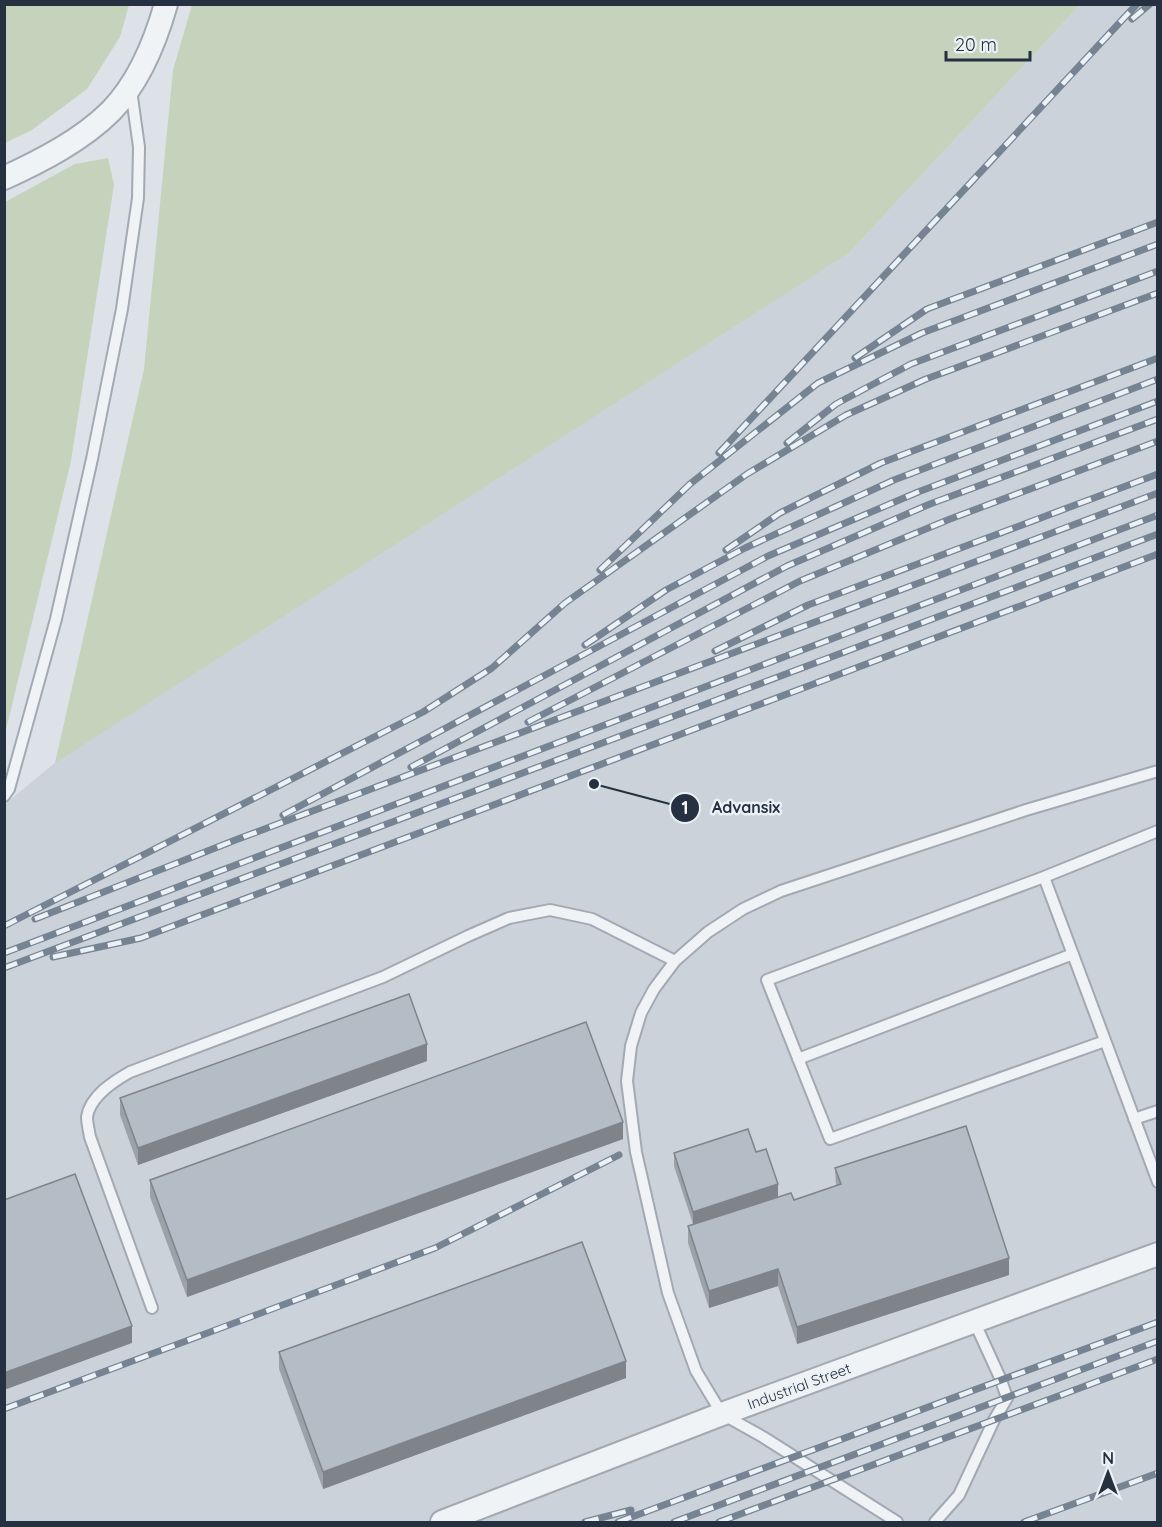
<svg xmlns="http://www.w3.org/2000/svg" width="1162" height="1527" viewBox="0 0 1162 1527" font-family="Quicksand,sans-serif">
<rect width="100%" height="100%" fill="#dde2e8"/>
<path fill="#cbd2da" d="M1080 5H1157V1522H5V804L91 733 849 253Z"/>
<path fill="#c5d3bd" d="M5 4 129 5 120 37 87 89 32 130 5 143Z
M192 5V4L1080 5 849 253 55 763 144 369 173 70Z
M108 158 114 185 71 461 5 734V202L75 164Z"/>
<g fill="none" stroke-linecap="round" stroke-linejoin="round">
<g stroke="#a2a9b2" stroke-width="14">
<path id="service" d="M4 796 9 789 56 619 92 459 122 309 138 198 139 147 131 90
M1158 831 1044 877 1158 1182
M1044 877 767 980 830 1139 1105 1041
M798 1059 1073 954
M1134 1119 1158 1111
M152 1308 90 1137C89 1131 87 1123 87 1117 90 1096 114 1081 130 1072L383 977 468 936 509 918 550 910 592 919 675 961
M897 1522 763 1437 722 1414 696 1371 668 1293 636 1152 627 1081 631 1046 641 1013 654 989 675 961 708 932 743 909 781 891 1026 810 1158 771
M935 1522 959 1495 994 1420 1007 1398 1001 1380 974 1321"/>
</g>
<g stroke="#a2a9b2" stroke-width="26">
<path id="minor" d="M4 178C41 161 82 140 111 111 139 82 155 43 166 4
M442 1522 722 1414 1158 1254"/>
</g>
<use href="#service" stroke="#f0f3f6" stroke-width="10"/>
<use href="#minor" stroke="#f0f3f6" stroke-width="22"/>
<g stroke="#758393" stroke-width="7">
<path id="rail" d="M1132 19 1150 4
M855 358 927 309 1158 222
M787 443 836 404 911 364 1158 271
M719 453 1137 4
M726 550 780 513 881 463 1158 358
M600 570 690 484 818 383 922 333 1158 244
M585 645 666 590 745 548 894 480 1158 379
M715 651 808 605 1158 474
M528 722 800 581 950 519 1158 441
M411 767 787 566 930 504 1158 419
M283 815 768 556 918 492 1158 401
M35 919 238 839 1158 493
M4 926 423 712 492 668 565 603 747 474 846 415 926 379 1158 293
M4 953 1158 515
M53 957 141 938 1158 554
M4 968 1158 534
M4 1409 435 1248 619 1155
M585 1522 631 1510
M618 1522 1158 1322
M674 1522 1158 1341
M719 1522 1158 1359
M1024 1522 1158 1473"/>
</g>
<use href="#rail" stroke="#ecf1f6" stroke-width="4.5" stroke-dasharray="14" stroke-linecap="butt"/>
</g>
<path fill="#9ba2a9" d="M427 1061 138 1165 120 1115V1098Z
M623 1139 187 1297 150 1197V1180Z
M756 1152 778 1197 794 1200 836 1186 835 1168 1009 1275 797 1344 778 1286 709 1308 688 1243V1226L693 1224 674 1166V1153Z
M279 1352 626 1378 323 1489 279 1369Z"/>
<path fill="#7e848a" d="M427 1044V1061L138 1165V1148Z
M623 1122V1139L187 1297V1280Z
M778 1184V1197L693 1225V1212Z
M1009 1258V1275L797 1344V1327Z
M778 1269V1286L709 1308V1291Z
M132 1326V1343L4 1390V1373Z
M626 1361V1378L323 1489V1472Z"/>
<path fill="#b4bcc5" stroke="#7e848a" stroke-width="1.5" d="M409 994 427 1044 138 1148 120 1098Z
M586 1022 623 1122 187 1280 150 1180Z
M966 1126 1009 1258 797 1327 778 1269 709 1291 688 1226 791 1193 794 1200 841 1184 835 1168Z
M748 1129 756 1152 766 1149 778 1184 693 1212 674 1153Z
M75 1174 132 1326 4 1373V1200Z
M582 1242 626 1361 323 1472 279 1352Z"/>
<g text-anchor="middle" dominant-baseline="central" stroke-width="5" stroke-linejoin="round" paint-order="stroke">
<g font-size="15" fill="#253140" stroke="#ecf1f6">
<text transform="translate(799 1386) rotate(-20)">Industrial Street</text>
</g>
</g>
<path fill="none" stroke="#253140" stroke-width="2" d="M594 784L685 808"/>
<g fill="#253140" stroke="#ecf1f6" stroke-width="2">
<circle cx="594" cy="784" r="6"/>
<circle cx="685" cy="808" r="15"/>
</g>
<g font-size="18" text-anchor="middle" font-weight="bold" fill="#fff">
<text x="685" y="814">1</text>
</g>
<g font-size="16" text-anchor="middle" font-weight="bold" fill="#253140" stroke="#ecf1f6" stroke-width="5" stroke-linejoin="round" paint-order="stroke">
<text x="746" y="813">Advansix</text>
</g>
<rect width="1162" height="1527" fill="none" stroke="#253140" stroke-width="12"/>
<g transform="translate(1108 1473)" stroke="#ecf1f6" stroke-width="4.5" paint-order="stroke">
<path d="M0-4.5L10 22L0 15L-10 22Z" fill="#253140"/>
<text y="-9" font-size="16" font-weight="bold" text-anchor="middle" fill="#253140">N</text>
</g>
<path d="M946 51v9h84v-9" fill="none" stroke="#253140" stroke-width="3"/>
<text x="955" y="51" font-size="18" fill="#253140" stroke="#ecf1f6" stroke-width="4.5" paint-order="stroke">20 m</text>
</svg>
